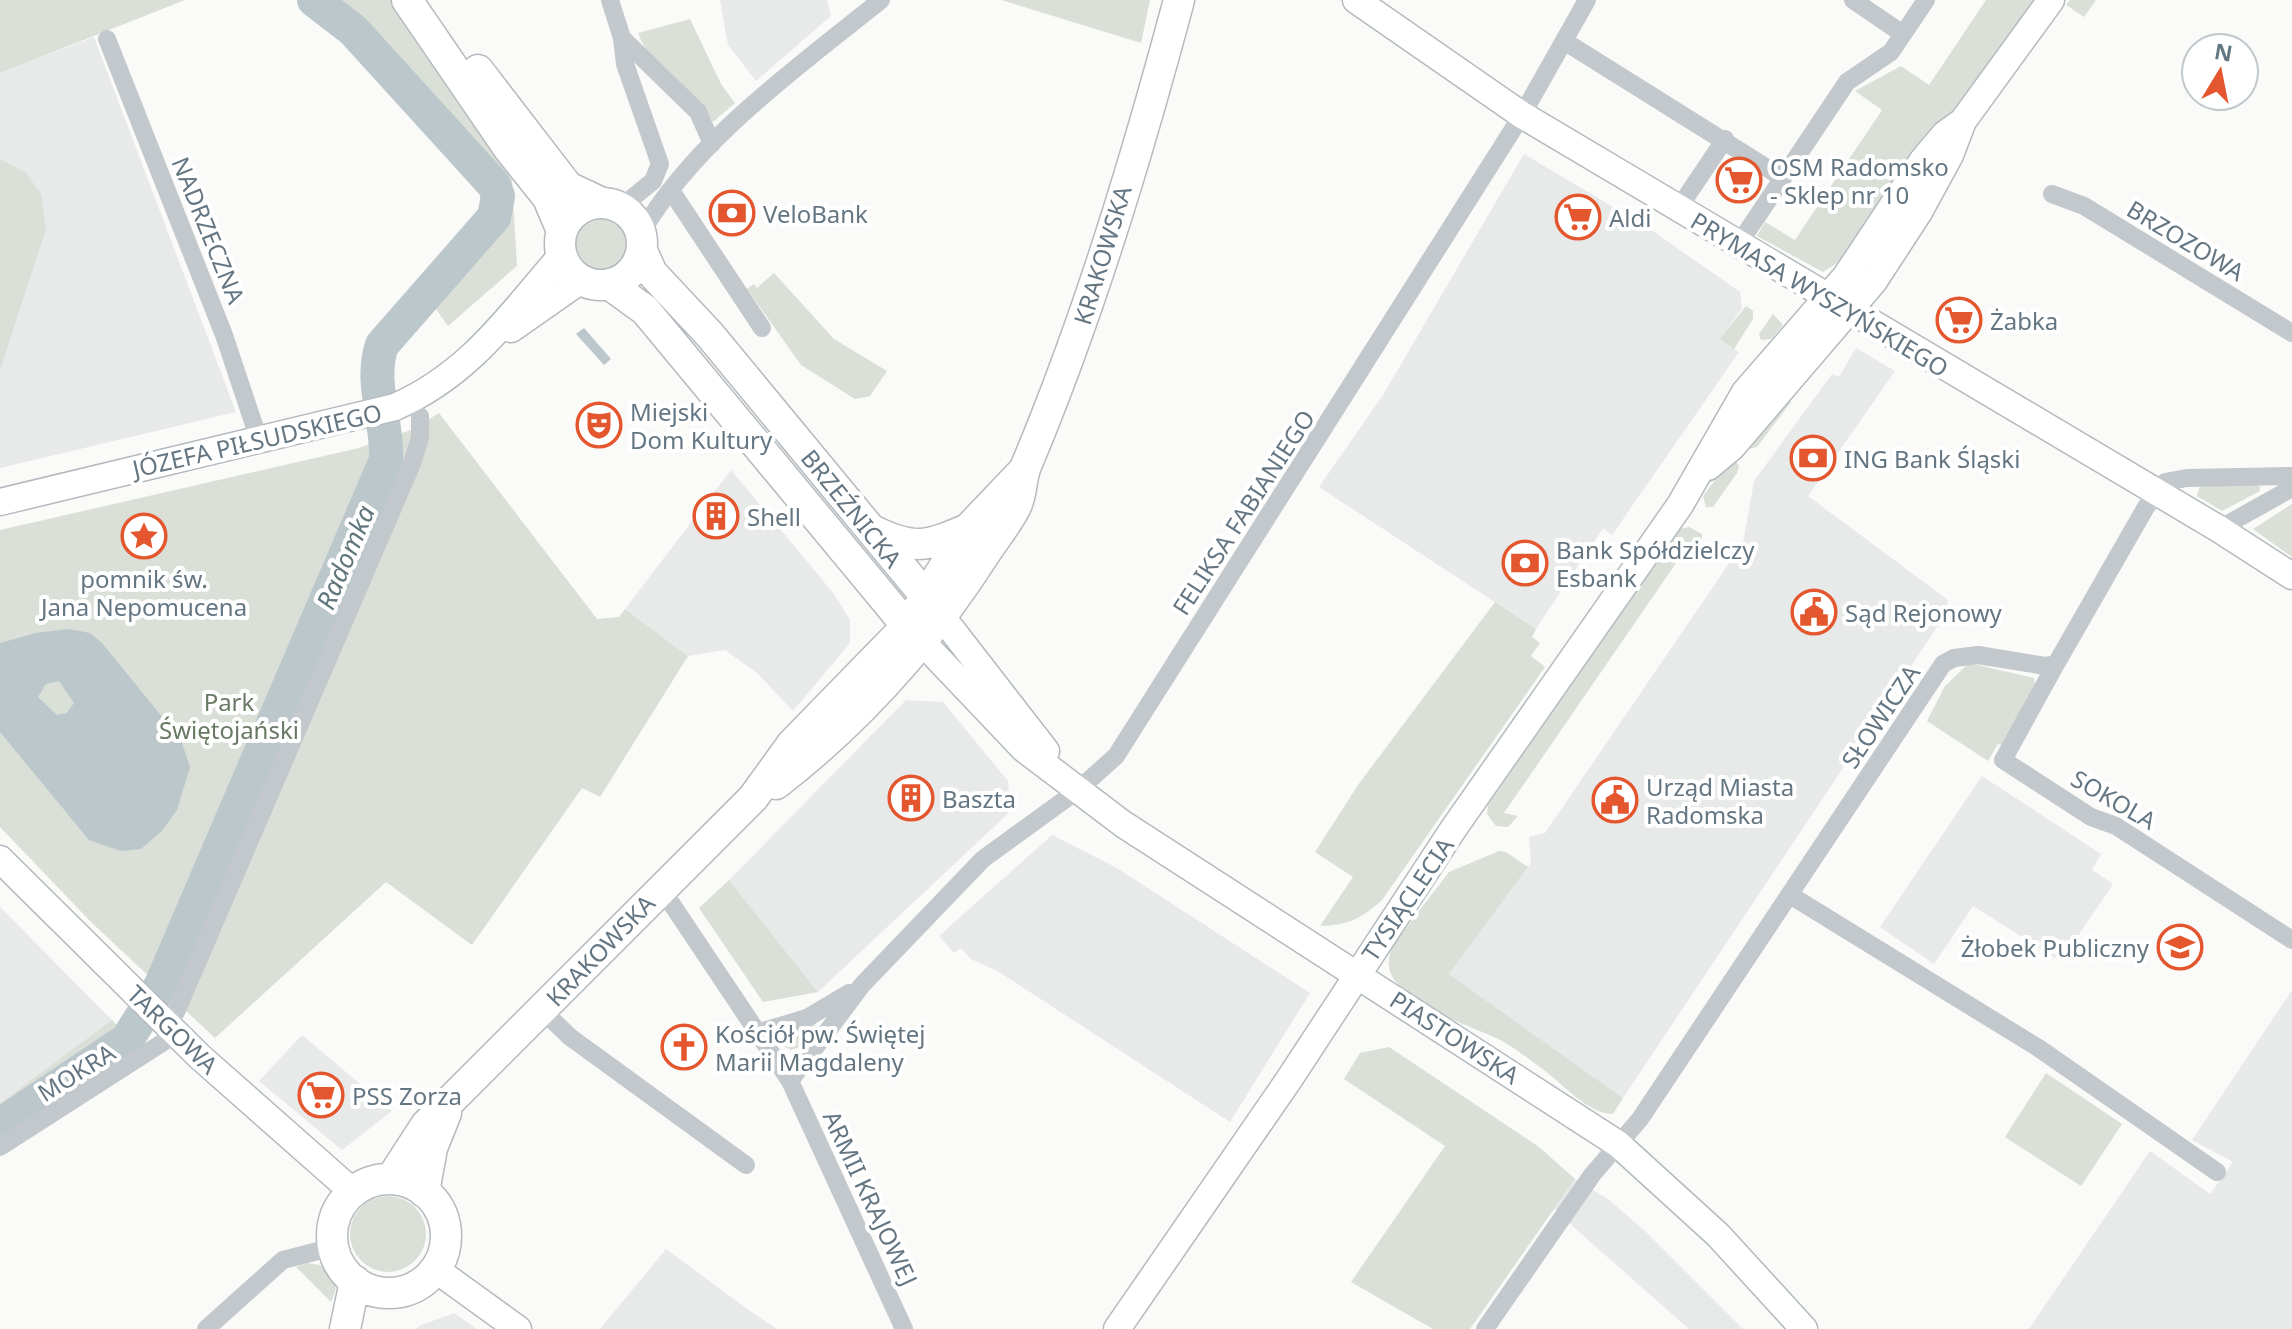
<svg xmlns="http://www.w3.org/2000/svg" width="2292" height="1329" viewBox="0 0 2292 1329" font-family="'Noto Sans',sans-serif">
<rect width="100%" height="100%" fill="#fafaf8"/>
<path fill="#e8e9e9" d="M720 0H827L831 16 756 81 728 45Z
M94 37 236 412 0 468V73Z
M1524 154 1650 229 1740 292 1742 308 1721 339 1739 352 1612 535 1603 528 1536 629 1319 487 1383 395Z
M1856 348 1895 371 1808 496 1948 600 1945 615 1623 1098 1449 974 1531 863 1529 837 1545 833 1743 543 1754 481 1832 374 1839 377Z
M731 470 834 594 850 620V643L793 711 756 672 725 650 688 656 625 609Z
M906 700 943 702 1008 781 1010 803 1014 808 818 992 729 880Z
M1982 776 2101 854 2092 870 2113 884 2061 961 1973 906 1934 964 1880 927Z
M1052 835 1117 868 1310 993 1230 1122 999 972 971 959 961 948 954 953 939 936Z
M0 907 112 1020 0 1103Z
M2292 990V1329H2029L2150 1151 2210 1194 2233 1162 2192 1140Z
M302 1035 392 1111 342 1150 259 1081Z
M1575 1179 1608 1199 1644 1230 1743 1329H1689L1579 1232 1554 1208Z
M666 1249 750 1311 777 1329H600Z
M454 1313 477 1329H417L419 1326Z"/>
<path fill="#dadfd7" d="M0 0H185L0 73Z
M301 0H391L512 180 517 266 448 326 420 287 485 216 493 201 488 189 341 31Z
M1001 0H1150L1141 43Z
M1986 0H2038L1924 149 1856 251 1823 272 1757 236 1765 222 1795 240 1882 110 1855 91 1901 66 1929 85Z
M2070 0H2096L2084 17 2066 5Z
M690 19 721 84 735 103 713 122C694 87 651 70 638 33Z
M0 159 26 173 41 194 46 229 0 370Z
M572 244a29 29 0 1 1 58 0a29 29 0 1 1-58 0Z
M774 273 834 339 887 371 870 396 855 399 801 365 747 289 754 284 757 288Z
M1746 306 1753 311V319L1734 349 1720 339Z
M1773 314 1783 325 1771 339 1761 340 1759 334Z
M1785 397 1791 402 1757 447 1745 450Z
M439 413 597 619 619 617 625 609 688 656 600 797 582 788 472 945 386 882 215 1038 92 923 0 827V530L359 448 411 430Z
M1733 456 1739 466 1737 473 1713 507H1706L1703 496Z
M2200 485H2257L2260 487V491L2222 511 2197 496Z
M2292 504V557L2253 529Z
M1689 527 1702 534 1701 550H1685L1504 813 1518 816 1508 827 1496 826 1487 814 1488 805 1667 545 1679 529Z
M1495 602 1536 629 1532 637 1540 643 1531 656 1545 667 1382 900C1361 919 1348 925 1320 926L1353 877 1315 852 1358 785Z
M1969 663 2034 678 2035 686 2004 745 1998 744 1988 761 1927 721 1945 686Z
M1499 851 1506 852 1528 867 1449 974 1623 1098 1613 1114C1586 1114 1559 1079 1537 1065 1524 1056 1510 1044 1496 1038 1465 1024 1424 1011 1399 985 1387 973 1387 962 1392 946L1449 872Z
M729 880 818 992 763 1002 699 908Z
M112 1020 137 1048 0 1139V1103Z
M817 1022 800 1047 791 1050 780 1044 781 1034Z
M1389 1047 1539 1147 1575 1179 1470 1329H1433L1351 1282 1445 1146 1344 1079 1360 1053Z
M2046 1073 2122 1124 2081 1186 2005 1137Z
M350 1234a38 38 0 1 1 76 0a38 38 0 1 1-76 0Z
M306 1263C333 1265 343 1277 331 1302L296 1267Z"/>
<path fill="#bbc7cb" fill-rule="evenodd" d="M584 328 611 359 604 365 576 334Z
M68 629 90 633 102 643 181 740 190 767 177 810 162 831 141 849 121 851 89 840 0 732V643L36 633ZM59 681 74 703 67 713 57 715 38 697 46 684Z"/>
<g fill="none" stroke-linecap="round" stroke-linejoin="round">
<path stroke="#bbc7cb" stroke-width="34" d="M0 1125 127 1040 161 985 386 460C388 421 369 383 382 345L494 217 498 196 494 185 353 30 314 0"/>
<g stroke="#b3babf" stroke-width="29">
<path id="secondary" d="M1356 0 1522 115 2219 529 2292 576
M511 329 581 280
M1708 467 1732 447 1874 281 1919 212 1950 155 1963 121 2051 0
M0 502 395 407C470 374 509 316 561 256
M942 617 1046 751
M908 627 1024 749 1123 824 1618 1144 1718 1235 1804 1329
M0 859 199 1056 353 1192
M435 1269 518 1329
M1117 1329 1288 1081 1454 828 1680 505 1745 392 1846 276 1923 160 1945 134 1963 121"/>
</g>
<g stroke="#b5babe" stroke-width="33">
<path id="primary" d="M407 0 509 149 548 198 562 231
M478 70 568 187 602 203
M560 244a41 41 0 1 1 82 0a41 41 0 1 1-82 0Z
M642 251 652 273 710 335 937 610
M609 284 645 310 907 626
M874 531C915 551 928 546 968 529
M776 784C859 720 930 640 986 552 996 537 1008 522 1016 506 1022 494 1021 478 1026 466 1089 316 1137 157 1179 0
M391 1179 426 1125 753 798 792 744 907 626 968 529 1025 469
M332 1236a57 57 0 1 1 114 0a57 57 0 1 1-114 0Z
M424 1192 432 1148 446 1113
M345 1329 355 1281"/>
</g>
<path stroke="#c3c8cc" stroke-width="18" d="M610 0 622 38 625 64 660 164 653 181 620 208
M1853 0 1903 34
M622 38 698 112 712 144
M107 39 224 335 259 440
M1564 41 1783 178
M672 192 762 328
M2052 194 2084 206 2292 333
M1678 209 1725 139
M641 233C696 139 798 67 881 0
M1738 245 1847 82 1891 52 1926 0
M2219 529 2292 488
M2056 664 2003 760 2091 817 2116 826 2292 940
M661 888 790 1081 904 1329
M1790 895 2040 1049 2217 1172
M542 1010 570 1037 746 1165
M176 1012 411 466 420 438V416
M760 1032 807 1018 849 993
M790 1081 862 985 983 859 1078 790 1116 756 1522 115 1587 0
M0 1147 176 1034
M206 1329 283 1260 333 1247
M1485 1329 1592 1175 1640 1119 1943 664 1954 658 1978 655 2045 666 2056 664 2146 507 2165 482 2187 478 2292 476"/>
<use href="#secondary" stroke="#fff" stroke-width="26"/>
<use href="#primary" stroke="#fff" stroke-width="30"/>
</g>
<defs>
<g id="supermarket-ring" transform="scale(2.3)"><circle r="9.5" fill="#fff" stroke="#e4572e" stroke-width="1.5"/><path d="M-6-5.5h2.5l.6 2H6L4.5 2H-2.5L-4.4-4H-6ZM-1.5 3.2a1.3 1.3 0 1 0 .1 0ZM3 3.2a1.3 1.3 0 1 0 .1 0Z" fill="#e4572e"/></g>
<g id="bank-ring" transform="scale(2.3)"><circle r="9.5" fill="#fff" stroke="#e4572e" stroke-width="1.5"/><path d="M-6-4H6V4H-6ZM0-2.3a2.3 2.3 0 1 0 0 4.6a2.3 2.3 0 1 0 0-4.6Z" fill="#e4572e"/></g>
<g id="theatre-ring" transform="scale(2.3)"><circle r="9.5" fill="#fff" stroke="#e4572e" stroke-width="1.5"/><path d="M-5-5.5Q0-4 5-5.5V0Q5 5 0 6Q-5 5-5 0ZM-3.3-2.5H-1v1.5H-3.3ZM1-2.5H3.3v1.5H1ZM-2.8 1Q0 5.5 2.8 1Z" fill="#e4572e"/></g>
<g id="building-ring" transform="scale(2.3)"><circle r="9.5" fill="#fff" stroke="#e4572e" stroke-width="1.5"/><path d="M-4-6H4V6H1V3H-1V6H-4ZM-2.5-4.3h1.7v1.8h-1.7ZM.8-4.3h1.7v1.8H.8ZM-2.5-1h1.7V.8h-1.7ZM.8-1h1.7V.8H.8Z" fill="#e4572e"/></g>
<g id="sight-ring" transform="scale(2.3)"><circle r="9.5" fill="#fff" stroke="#e4572e" stroke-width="1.5"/><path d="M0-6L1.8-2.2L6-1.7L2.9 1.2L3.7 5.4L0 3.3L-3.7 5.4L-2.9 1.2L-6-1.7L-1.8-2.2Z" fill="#e4572e"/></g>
<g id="civic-ring" transform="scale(2.3)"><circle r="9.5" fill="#fff" stroke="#e4572e" stroke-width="1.5"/><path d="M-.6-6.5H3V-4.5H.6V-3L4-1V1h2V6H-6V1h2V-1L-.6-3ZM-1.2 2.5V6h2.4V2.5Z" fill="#e4572e"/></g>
<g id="school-ring" transform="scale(2.3)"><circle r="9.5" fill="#fff" stroke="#e4572e" stroke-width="1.5"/><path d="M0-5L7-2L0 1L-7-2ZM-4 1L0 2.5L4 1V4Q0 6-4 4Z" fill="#e4572e"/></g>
<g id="church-ring" transform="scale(2.3)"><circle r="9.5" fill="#fff" stroke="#e4572e" stroke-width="1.5"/><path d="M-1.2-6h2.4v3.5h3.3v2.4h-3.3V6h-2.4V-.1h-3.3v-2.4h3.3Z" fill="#e4572e"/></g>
</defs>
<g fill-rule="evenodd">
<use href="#supermarket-ring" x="1739" y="180"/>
<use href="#bank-ring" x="732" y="213"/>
<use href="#supermarket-ring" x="1578" y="217"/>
<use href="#supermarket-ring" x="1959" y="320"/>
<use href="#theatre-ring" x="599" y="425"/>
<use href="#bank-ring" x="1813" y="458"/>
<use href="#building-ring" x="716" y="516"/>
<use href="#sight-ring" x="144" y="536"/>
<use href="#bank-ring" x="1525" y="563"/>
<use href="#civic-ring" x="1814" y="612"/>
<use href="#building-ring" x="911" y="798"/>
<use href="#civic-ring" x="1615" y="800"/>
<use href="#school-ring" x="2180" y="947"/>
<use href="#church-ring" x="684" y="1047"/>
<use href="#supermarket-ring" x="321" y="1095"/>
</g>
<g text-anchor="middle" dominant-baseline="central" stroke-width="8" stroke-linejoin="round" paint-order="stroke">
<g font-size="24" fill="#657683" stroke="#fff" text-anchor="start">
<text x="1770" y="166">OSM Radomsko<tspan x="1770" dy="28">- Sklep nr 10</tspan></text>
<text x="763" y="213">VeloBank</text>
<text x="1609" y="217">Aldi</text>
<text x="1990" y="320">Żabka</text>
<text x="630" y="411">Miejski<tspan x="630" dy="28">Dom Kultury</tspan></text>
<text x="1844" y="458">ING Bank Śląski</text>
<text x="747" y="516">Shell</text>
<text x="1556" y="549">Bank Spółdzielczy<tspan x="1556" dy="28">Esbank</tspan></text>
<text x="144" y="578" text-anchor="middle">pomnik św.<tspan x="144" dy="28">Jana Nepomucena</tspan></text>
<text x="1845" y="612">Sąd Rejonowy</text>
<text x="1646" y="786">Urząd Miasta<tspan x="1646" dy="28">Radomska</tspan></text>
<text x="942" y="798">Baszta</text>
<text x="2149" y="947" text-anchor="end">Żłobek Publiczny</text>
<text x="715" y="1033">Kościół pw. Świętej<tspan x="715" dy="28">Marii Magdaleny</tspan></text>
<text x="352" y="1095">PSS Zorza</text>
</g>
<g font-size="24" fill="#657683" stroke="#fff">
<text transform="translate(209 230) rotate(68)">NADRZECZNA</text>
<text transform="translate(2186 240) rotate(31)">BRZOZOWA</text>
<text transform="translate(1102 255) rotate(-73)">KRAKOWSKA</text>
<text transform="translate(1820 294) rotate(31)">PRYMASA WYSZYŃSKIEGO</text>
<text transform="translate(257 440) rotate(-13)">JÓZEFA PIŁSUDSKIEGO</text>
<text transform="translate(852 508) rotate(51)">BRZEŹNICKA</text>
<text transform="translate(1243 512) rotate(-57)">FELIKSA FABIANIEGO</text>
<text transform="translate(1880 716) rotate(-56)">SŁOWICZA</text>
<text transform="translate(2114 799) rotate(30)">SOKOLA</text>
<text transform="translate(1407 899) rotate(-56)">TYSIĄCLECIA</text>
<text transform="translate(600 950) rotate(-46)">KRAKOWSKA</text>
<text transform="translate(173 1029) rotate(44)">TARGOWA</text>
<text transform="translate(1455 1037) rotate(33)">PIASTOWSKA</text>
<text transform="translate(76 1072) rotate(-32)">MOKRA</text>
<text transform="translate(871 1198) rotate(65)">ARMII KRAJOWEJ</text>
</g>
<g font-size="24" fill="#687a64" stroke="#fff">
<text x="229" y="701">Park<tspan x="229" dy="28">Świętojański</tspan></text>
</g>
<g font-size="26" font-style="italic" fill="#60757c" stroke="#fff">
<text transform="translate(345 557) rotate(-67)">Radomka</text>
</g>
</g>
<g transform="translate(2220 72) rotate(10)"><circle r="38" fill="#ffffff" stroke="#c1c8cd" stroke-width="2"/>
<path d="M0-6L14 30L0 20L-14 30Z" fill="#e4572e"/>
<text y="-12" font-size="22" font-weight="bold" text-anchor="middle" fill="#657683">N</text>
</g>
</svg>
